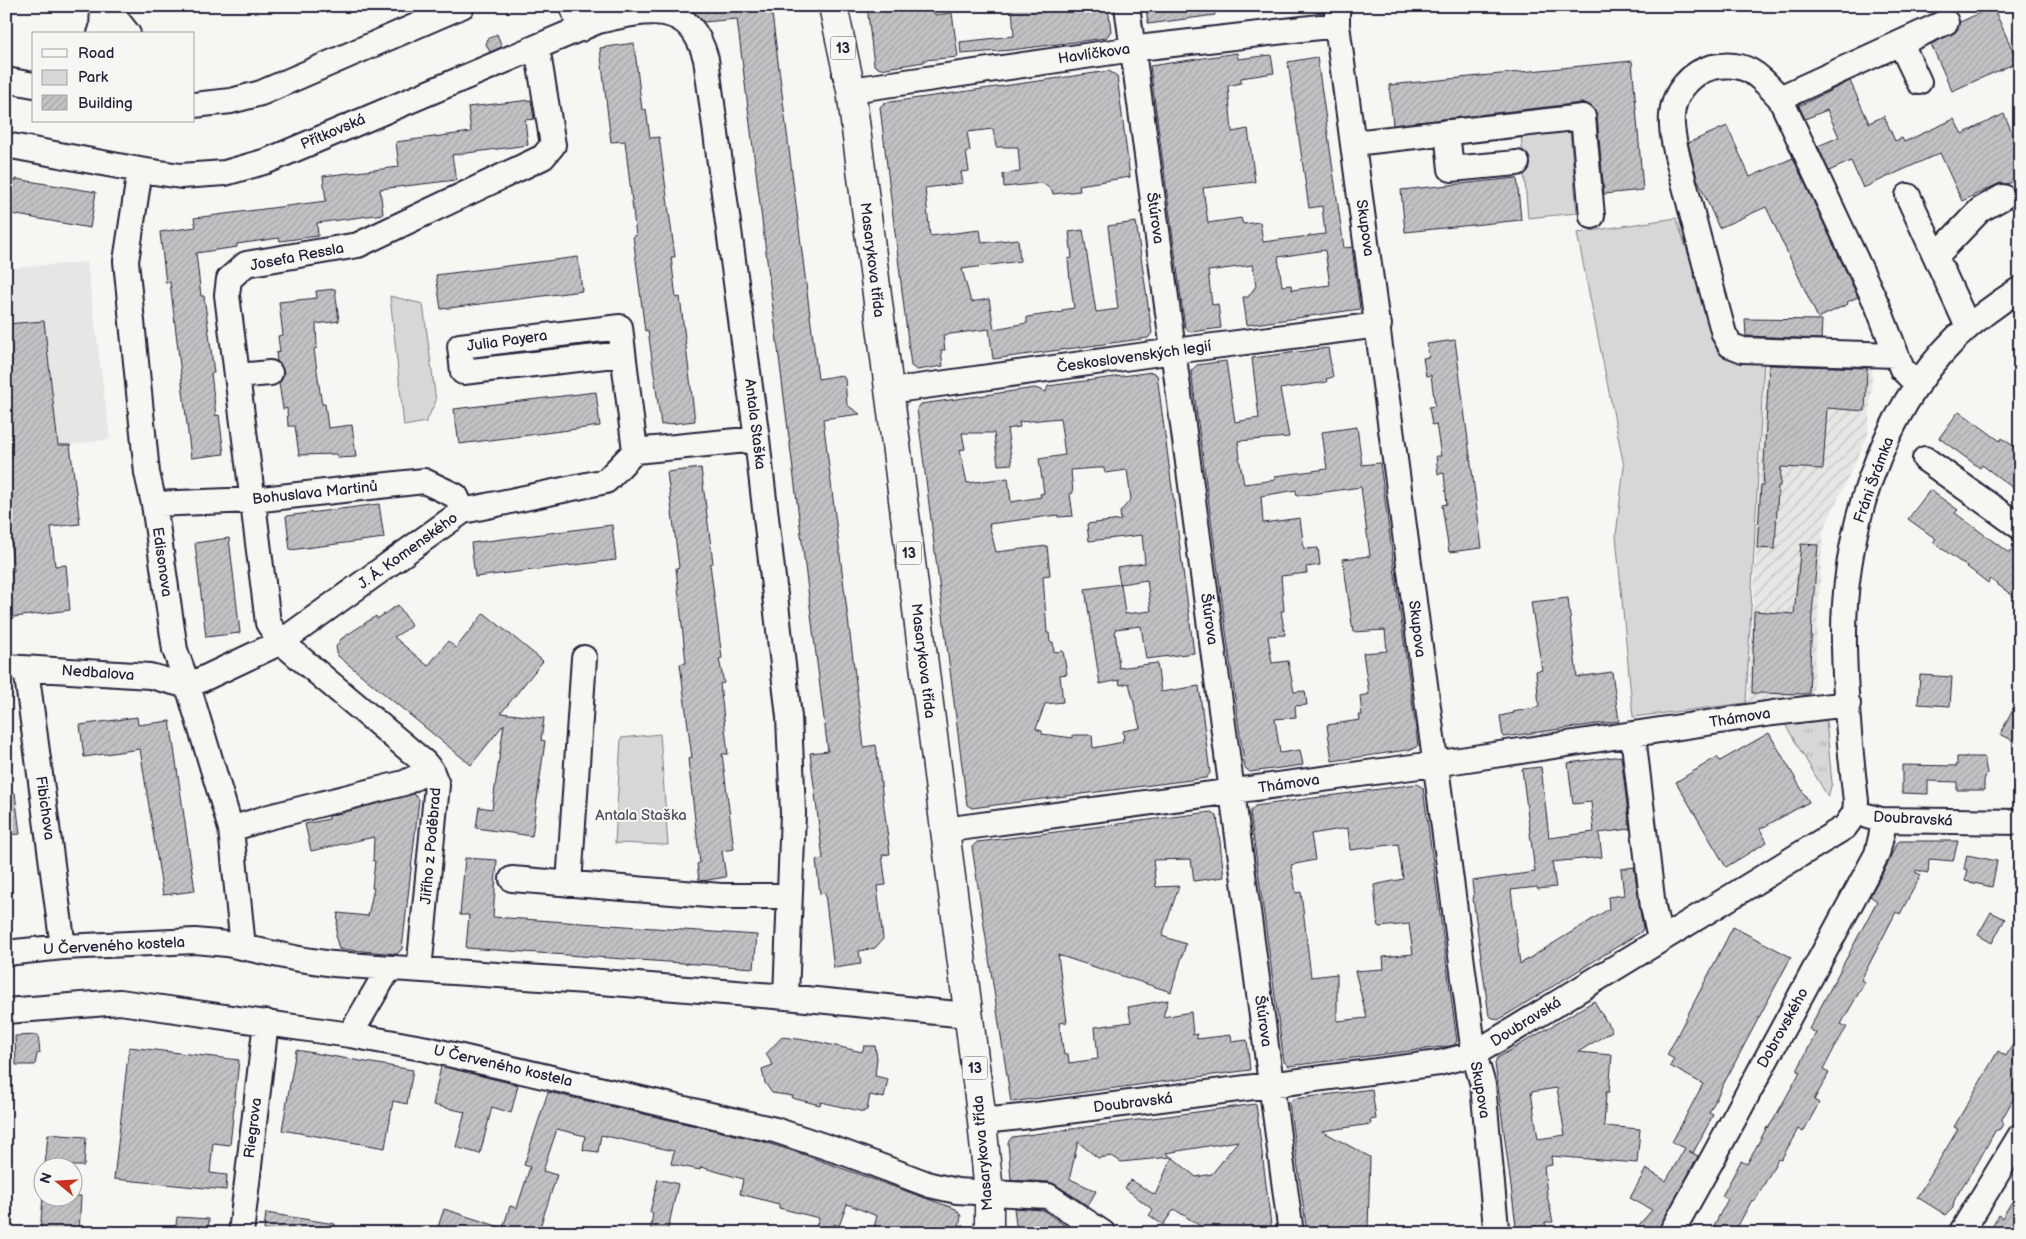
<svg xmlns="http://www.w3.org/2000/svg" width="2026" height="1239" viewBox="0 0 2026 1239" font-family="'Balsamiq Sans',sans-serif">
<defs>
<pattern id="industrial-furrows" width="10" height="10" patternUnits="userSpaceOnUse" patternTransform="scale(1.25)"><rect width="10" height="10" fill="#e6e6e4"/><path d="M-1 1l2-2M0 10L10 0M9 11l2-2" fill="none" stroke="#c5c5c4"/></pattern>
<pattern id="grass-tufts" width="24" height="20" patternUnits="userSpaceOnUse" patternTransform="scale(1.25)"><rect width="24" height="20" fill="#d7d7d7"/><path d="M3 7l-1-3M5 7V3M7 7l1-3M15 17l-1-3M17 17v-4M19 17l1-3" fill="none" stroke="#b8b8b9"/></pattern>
<pattern id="building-hatch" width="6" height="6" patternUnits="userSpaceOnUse" patternTransform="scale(1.25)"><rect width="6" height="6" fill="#c2c2c4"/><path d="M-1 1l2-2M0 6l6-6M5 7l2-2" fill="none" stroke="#a6a6a9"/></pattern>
</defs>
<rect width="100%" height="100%" fill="#f6f6f2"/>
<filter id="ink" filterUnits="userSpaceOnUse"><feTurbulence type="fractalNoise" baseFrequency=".02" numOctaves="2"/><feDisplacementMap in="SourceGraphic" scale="10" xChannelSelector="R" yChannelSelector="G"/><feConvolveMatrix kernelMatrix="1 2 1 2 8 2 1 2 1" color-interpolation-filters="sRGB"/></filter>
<g filter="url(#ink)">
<path fill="#e6e6e4" d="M87 262 110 439 70 445 80 519 78 524 51 528 55 566 66 565 70 610 6 618V572L14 571 8 524H6V266L14 268Z"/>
<path fill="url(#industrial-furrows)" d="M1766 358 1873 362 1868 435 1823 531 1813 699 1748 703Z"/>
<path fill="url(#grass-tufts)" stroke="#7c7c89" d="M1825 710 1832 783 1828 797 1783 721Z"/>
<path fill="#d7d7d7" stroke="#7c7c89" d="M1570 130 1577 213 1528 218 1521 135Z
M1676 218 1715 334 1764 359 1746 703 1633 717 1616 536 1624 466 1577 233Z
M390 296 423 304 436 401 426 422 404 426Z
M660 734 668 845 615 843 621 738Z"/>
<path fill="url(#building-hatch)" stroke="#22223b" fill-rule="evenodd" d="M695 6H771L818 379 842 375 845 379 847 405 860 414 823 419 864 747 876 745 890 854 882 855 886 885 877 886 883 939 875 948 859 951 861 964 834 968 825 893 820 894 816 860 823 859 810 753 828 751 737 19 704 22 696 14Z
M867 6H934L935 15 952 13 958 57 924 60V62L880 69 874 65Z
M1012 6H1043V12L1083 6H1108L1111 31 1106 38 1011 50 961 54 960 42 1014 36Z
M1146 6H1214L1215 15 1148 24Z
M1993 7 2018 62 1952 91 1931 44 1952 34 1957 30 1960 22Z
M497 34 502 47 490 52 486 44 488 39Z
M634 43 642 110 646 109 650 138 659 137 675 257H671L676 298 680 297 695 421 661 425 648 330 645 331 633 236H636L625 141 611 142 600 48Z
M1237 53 1238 59 1271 55 1274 73 1241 78V83L1228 86 1232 132 1248 129 1255 182 1203 188 1208 223 1241 218 1243 224 1260 222 1263 242 1325 234 1322 206 1309 208 1288 62 1317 57 1344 248 1352 247 1360 309 1247 325 1243 297H1248L1256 286 1253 265 1208 271 1212 305 1218 304 1221 328 1191 332 1185 328 1150 66ZM1325 250 1330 285 1292 290 1291 285 1282 286 1278 257Z
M1632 61 1643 190 1604 194 1597 116 1594 109 1588 104 1581 103 1393 125 1389 85Z
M1109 71 1117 76 1130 177 1079 185 1080 191 1053 194 1052 190 1042 183 1004 187 1003 174 1020 172 1018 147H996L993 129 967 132 970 151 966 152 969 171 961 172 963 183 925 188 930 236 980 230 982 243 1018 239 1020 261 962 269 971 302 989 299 994 329 1027 323V317L1063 312 1062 310 1074 308 1070 280 1068 259 1072 258 1069 232 1083 230 1096 312 1118 309 1108 226 1136 222 1152 333 1148 338 993 359 989 329 943 335 945 350H941L943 366 917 370 911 366 880 107 884 103Z
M1850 81 1869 123 1884 116 1895 141 1902 138 1904 142 1954 119 1962 134 2004 114 2020 150V179L2007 184 2000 183 1962 201 1940 153 1863 188 1851 161 1829 171 1818 146 1839 137 1827 110 1805 119 1799 106Z
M531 100 534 119 525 120 528 145 452 155 456 180 380 189 383 214 317 223 318 236 280 241 279 238 237 244V247L196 253 201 296H204L209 334 214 373H211L216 416 219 415 224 454 191 458 170 282 166 283 160 232 196 227 194 218 326 201 323 176 399 167 396 142 471 132 468 107Z
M1727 126 1750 177 1793 158 1858 297 1847 302 1848 304 1818 318 1766 207 1719 228 1697 178 1688 143Z
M1517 178 1521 220 1405 232 1401 190Z
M6 179 16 181V179L96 192 90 228 6 213Z
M578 257 582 291 441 309 436 275Z
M335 289 339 321 316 324 317 348 314 349 321 399 322 404H325L328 428 352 425 356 457 338 458 337 454 299 455 295 426H288L287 408 283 409 279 383 284 372 281 366 277 361 276 353 280 352 278 336 283 335 279 302 317 298 316 291Z
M1745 319 1822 320 1821 339 1746 336Z
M44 321 58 445H70L80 524 51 527 55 566 66 565 70 610 6 618V572L14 571 8 524H6V452H10L6 418V324Z
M1455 340 1482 548 1449 552 1442 505 1447 504 1444 473 1438 474 1436 456H1441L1436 424 1432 425 1429 407 1435 406 1431 375 1426 376 1423 358 1429 357 1427 344Z
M1328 348 1333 377 1326 379 1327 382 1280 389 1289 437 1238 441 1240 458H1239L1244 484 1275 480V476L1327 469 1322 432 1357 427 1362 465 1380 463 1418 745 1414 749 1332 761 1327 725 1360 720 1359 715H1362L1360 696 1369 694 1363 653 1387 651 1385 630 1353 632 1343 559 1370 556 1361 487 1297 496 1296 490 1261 496 1263 523 1300 518 1304 549 1318 548 1320 565 1306 567 1307 573 1281 576 1284 611H1281L1285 635 1268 636 1272 663 1288 661 1294 692 1305 691 1307 705 1295 706 1296 717 1275 719 1280 753 1300 750 1303 765 1250 772 1245 768 1240 735 1191 371 1197 365 1226 361 1235 422 1259 418 1252 358Z
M1769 365 1867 368 1865 411 1827 408 1823 469 1781 467 1780 486H1778L1775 549 1757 548 1761 485H1763Z
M1152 372 1157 375 1194 653 1146 659 1141 626 1115 629 1119 668 1157 663 1161 692 1199 686 1210 773 1206 778 972 808 967 805 917 409 921 404 1035 388 1046 392 1048 386ZM1060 418 1065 455 1039 459 1044 493 1040 494 1041 497 1011 502 1008 478 967 483 960 450 965 449 962 433H994L998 465 1012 464 1007 429 1020 427 1019 422ZM1096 468H1104L1105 473 1127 470 1131 499 1120 512 1121 520 1087 524 1089 541 1142 535 1145 563 1117 567 1120 584 1147 580 1151 611 1125 614 1121 584 1085 589 1100 684 1119 680 1120 685 1129 683 1140 728 1123 731 1124 739H1122L1123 742 1093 748 1092 735H1073V738L1042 734V731L1036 729 1045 704 1063 702 1060 675 1067 674 1063 651 1054 652 1053 642H1050L1049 633H1047L1043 576 1050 575 1047 546 996 552 989 524 1058 515V517L1073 516 1070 494 1073 493 1071 470Z
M596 392 600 426 459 444 454 409Z
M1959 411 2000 441 2002 438 2020 451V493L1982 465 1980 468 1939 438Z
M701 468 713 563 710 564 722 658 719 659 724 683 720 684 728 754H722L734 849 722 851 726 877 702 881 699 880 697 864 700 863 688 759 692 758 680 664 686 663 676 568 679 567 667 472Z
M1930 490 1958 510 1955 513 2009 553 2011 550 2020 556V601L1990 579 1988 583 1974 572 1933 542 1936 539 1908 519Z
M379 504 384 538 290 550 286 516Z
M612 525 616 560 475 577 471 543Z
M229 538 240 633 206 637 195 543Z
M1801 544 1818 545 1812 615 1809 694 1752 693 1754 611 1794 614Z
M1568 598 1577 677 1612 672 1619 721 1503 737 1500 716 1514 713 1513 712 1539 707 1536 671 1542 670 1531 602Z
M398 605 412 626 394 637 428 666 448 641 456 648 484 613 543 661 501 713 544 718 541 740 545 741 532 836 476 828 479 807 492 809 504 724 471 765 338 656 336 647 341 639 376 616 377 619Z
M1920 675 1952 677 1950 706 1918 704Z
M2020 697V744L2000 734Z
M137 717 138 725 170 721 195 891 163 895 140 749 84 757 80 725Z
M1769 733 1809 802 1760 829 1767 842 1726 867 1676 782 1717 757 1720 761Z
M1621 756 1630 829 1599 833 1602 857 1552 862 1556 887 1538 889 1537 887 1511 890 1520 964 1609 909 1608 897 1624 895 1621 869 1634 867 1643 928 1641 932 1498 1020 1489 1016 1473 898H1474L1472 881 1535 872 1522 769 1541 767 1549 838 1594 832 1591 802 1573 804 1568 763Z
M1957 757H1984L1987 773 1984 780V790H1957V782L1928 781V794L1902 793V765L1957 766Z
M1417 784 1423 788 1457 1041 1455 1045 1450 1046 1289 1066 1284 1062 1250 812 1255 806ZM1348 828 1350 850 1398 844 1403 879 1374 885 1377 917 1379 927 1409 924 1413 954 1383 957 1384 969 1355 971 1367 1018 1337 1021V974L1311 977 1301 892 1296 893 1291 865 1315 860 1311 834Z
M6 793H15L20 834 6 835Z
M413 794 419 799 402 949 397 954 339 949 336 938 338 913 368 916 374 888H372L375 861H373L374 837 311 851 305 824 329 819V816Z
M1211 812 1217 816 1224 877 1194 881 1191 859 1153 860 1156 887 1179 886 1162 936 1186 944 1171 992 1058 955 1067 1022 1059 1023 1064 1055 1068 1054 1069 1063 1098 1059 1095 1027 1131 1022 1128 1007 1168 1000 1163 1017 1191 1012 1193 1035 1197 1034V1039L1231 1035 1232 1042 1247 1040 1250 1070 1011 1102 972 847 977 842 986 841Z
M1900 841H1958L1953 861 1929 859 1928 873 1916 870 1915 872 1921 875 1900 914 1896 912 1861 980 1865 982 1841 1024 1847 1027 1837 1043 1823 1070 1829 1073 1814 1100 1819 1103 1803 1132 1798 1129 1781 1160 1778 1159 1755 1201 1752 1200 1734 1233H1710L1728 1199 1722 1196 1741 1161 1747 1164 1767 1127 1768 1128 1774 1119 1800 1072 1797 1071 1816 1033 1809 1029 1877 901 1870 896 1889 861 1896 844Z
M1967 855 1997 861 1992 887 1965 881 1968 870 1964 869Z
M465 858 497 860 493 917 757 935 754 968 466 948 469 915H460Z
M1991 912 2005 919 1992 943 1978 935Z
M1733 927 1791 957 1723 1085 1709 1113 1713 1115 1693 1153 1689 1151 1698 1156 1658 1231 1656 1233H1632L1652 1210 1630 1198 1646 1169 1666 1181 1685 1148 1672 1142 1703 1084 1670 1066 1674 1059 1667 1055Z
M1594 1001 1612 1031 1578 1052 1612 1055 1609 1092H1606L1604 1126 1640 1129 1637 1163 1551 1156 1552 1165 1544 1166 1547 1195 1553 1222H1545L1547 1233H1517L1495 1063 1497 1058 1504 1054ZM1557 1088 1565 1135 1538 1139 1531 1092Z
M2020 1032V1087L2002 1119 2003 1124 2000 1129 1995 1131 1978 1162 1960 1190 1954 1201 1953 1208 1946 1215 1917 1197 1958 1129 1954 1127 1998 1051 2006 1056Z
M38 1035 40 1053 37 1054 35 1065H16L15 1036Z
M782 1037 805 1040V1039L862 1052 864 1046H875L877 1058 875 1076 888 1079 884 1098 870 1095 867 1110H865L864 1112 821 1102 820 1105 792 1098 793 1096 772 1093 765 1083 762 1069 773 1065 766 1054Z
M129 1047 239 1060 230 1145 213 1143 210 1173 227 1175 226 1190 114 1179Z
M296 1050 413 1070 407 1104 393 1101 385 1148 282 1130Z
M441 1066 518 1085 511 1113 492 1107 480 1154 456 1147 465 1112 433 1105Z
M1372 1089 1376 1119 1370 1120 1371 1124 1322 1131 1370 1157 1368 1230 1338 1229V1233H1307L1289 1103 1293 1099Z
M548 1092 761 1141 802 1154 956 1209 961 1216 958 1233H890L874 1227 877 1216 847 1204 839 1226 834 1224 832 1233H814L819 1218 779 1208V1204L740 1194 743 1179 701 1167 700 1170 671 1164 674 1151 601 1135 598 1152 583 1150 585 1136 557 1129 543 1171 557 1175 538 1233H436L444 1209 503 1228 510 1206 517 1208 530 1167 524 1165Z
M1256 1104 1272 1233H1211L1174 1209 1163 1225 1149 1215 1153 1210 1125 1188 1131 1180 1155 1195 1172 1157 1196 1177 1212 1174 1238 1141 1166 1153 1171 1157 1121 1162 1112 1156 1098 1158 1078 1142 1070 1176V1179L1096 1191 1088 1206 1055 1184 1049 1182 1011 1180 1008 1142 1012 1137Z
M48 1134 86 1137 84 1166H45Z
M658 1179 678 1184 667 1233H650L653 1213 650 1212Z
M2020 1188V1233H1989L1998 1215 2002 1218Z
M43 1196H81L79 1233H40Z
M1014 1208 1043 1210 1067 1227 1050 1228 1051 1233H1017Z
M266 1213 335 1224 334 1232 277 1233 264 1230Z
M177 1217 209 1219 208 1232 175 1233Z"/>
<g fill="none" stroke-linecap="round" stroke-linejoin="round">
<g stroke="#22223b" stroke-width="28">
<path id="minor" d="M106 6 128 34
M572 6 581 29
M1127 6 1291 1233
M1337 6V25C1385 368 1427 711 1474 1054L1483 1085 1496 1228 1494 1233
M100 34 102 28 103 6
M1901 44 1919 82
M845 74 851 90 1147 47 1337 25
M6 80 34 85
M1780 98 1946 22
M194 105 231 101 261 93 462 6
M1447 132 1451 169 1517 163
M1354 143 1583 117 1592 216
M6 145 140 170 181 176 225 173 267 161 598 21C650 9 690 0 706 59L757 439 789 717 793 813 786 997
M140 170 126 261 147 473 154 504 175 650 188 686 231 829 243 947
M1908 196 1968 327
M1936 256 1980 210 2003 197
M623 354 463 372 460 346 620 327 635 451
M1896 355 1743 350 1730 345 1724 334C1711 287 1699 241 1687 194 1682 173 1670 137 1672 116 1673 93 1691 72 1713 67 1747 60 1759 76 1780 98L1878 307 1902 369 1918 385
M237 376 270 373
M889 391 1174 351 1379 325
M1925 459 2020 527
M154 504 253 500 424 481 456 496 463 511
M6 667 150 676 188 686
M26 669 63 947
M188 686 281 642 463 511 606 481 635 451 757 439
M1633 735 1653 907 1660 939
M1867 816 1881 820 2020 822
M231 829 269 817 404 783 431 770
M944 830 1434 764 1773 713 1848 704
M512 879 721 896H789
M569 884 584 658
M6 953 63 947 195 941 227 944 299 959 333 964 601 982 786 997 967 1015
M419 970 437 785 431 770 425 763 281 642 268 623 227 295 229 279 246 264 358 245 543 157 553 145 537 47
M6 1011 120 1002 350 1035 427 1049 775 1130 845 1153 930 1185 957 1191 1048 1196 1103 1233
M350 1035 389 968
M982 1121 1021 1117 1439 1063 1474 1054 1845 827 1855 813 1856 801C1850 750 1845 697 1844 646 1842 536 1878 416 1957 337 1976 319 1998 303 2020 289
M241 1233 266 1022
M1671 1233 1714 1156 1877 854 1882 833 1881 820
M1961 1233 2020 1136"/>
</g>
<g stroke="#22223b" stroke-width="31">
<path id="major" d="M833 6 851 90 982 1121 989 1193V1233"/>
</g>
<use href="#minor" stroke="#f6f6f2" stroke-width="24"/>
<use href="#major" stroke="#f6f6f2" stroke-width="28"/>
</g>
</g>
<g text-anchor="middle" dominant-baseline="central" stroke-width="4" stroke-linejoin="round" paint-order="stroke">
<g fill="#f6f6f2" stroke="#626272" stroke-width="1">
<rect x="830.5" y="36.5" width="25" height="23" rx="4"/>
<rect x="896.5" y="541.5" width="25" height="23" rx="4"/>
<rect x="962.5" y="1056.5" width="25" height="23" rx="4"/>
</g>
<g font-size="14" font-weight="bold" fill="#22223b">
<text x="843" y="48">13</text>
<text x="909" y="553">13</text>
<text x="975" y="1068">13</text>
</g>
<g font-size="15" fill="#22223b" stroke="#f6f6f2">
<text transform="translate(1094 54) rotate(-8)">Havlíčkova</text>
<text transform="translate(333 132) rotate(-23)">Přítkovská</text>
<text transform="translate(1155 218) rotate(82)">Štúrova</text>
<text transform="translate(1365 228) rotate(82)">Skupova</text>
<text transform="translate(297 257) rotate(-11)">Josefa Ressla</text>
<text transform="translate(872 260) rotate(83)">Masarykova třída</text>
<text transform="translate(507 341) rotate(-8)">Julia Payera</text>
<text transform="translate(1134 357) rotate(-8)">Československých legií</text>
<text transform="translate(755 424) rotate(83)">Antala Staška</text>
<text transform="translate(1874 480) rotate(-70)">Fráni Šrámka</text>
<text transform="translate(315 493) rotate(-6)">Bohuslava Martinů</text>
<text transform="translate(408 551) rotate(-36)">J. Á. Komenského</text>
<text transform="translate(162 562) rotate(82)">Edisonova</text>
<text transform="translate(1209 619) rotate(82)">Štúrova</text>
<text transform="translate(1417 629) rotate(83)">Skupova</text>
<text transform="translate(923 661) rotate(83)">Masarykova třída</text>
<text transform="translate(98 673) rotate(4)">Nedbalova</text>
<text transform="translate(1740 718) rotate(-9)">Thámova</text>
<text transform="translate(1289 784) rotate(-8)">Thámova</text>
<text transform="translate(45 808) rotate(82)">Fibichova</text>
<text transform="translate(1913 819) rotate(3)">Doubravská</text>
<text transform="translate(431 846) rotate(-85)">Jiřího z Poděbrad</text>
<text transform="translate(114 946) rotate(-3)">U Červeného kostela</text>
<text transform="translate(1263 1021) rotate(82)">Štúrova</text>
<text transform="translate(1526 1022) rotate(-32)">Doubravská</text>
<text transform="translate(1783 1028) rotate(-61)">Dobrovského</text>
<text transform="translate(503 1066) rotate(13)">U Červeného kostela</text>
<text transform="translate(1480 1090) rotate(80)">Skupova</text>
<text transform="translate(1133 1103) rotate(-7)">Doubravská</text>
<text transform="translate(253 1128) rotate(-83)">Riegrova</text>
<text transform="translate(983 1153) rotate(-95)">Masarykova třída</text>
</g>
<g font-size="15" fill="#4f4f62" stroke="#f6f6f2">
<text x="641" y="815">Antala Staška</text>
</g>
</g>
<rect width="2026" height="1239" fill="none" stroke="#f6f6f2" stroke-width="25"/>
<rect x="12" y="12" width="2001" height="1214" fill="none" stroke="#22223b" stroke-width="2" filter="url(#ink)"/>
<rect x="32" y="32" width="162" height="90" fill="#f6f6f2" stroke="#a1a1a9"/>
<rect x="42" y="49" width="25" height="8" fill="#f6f6f2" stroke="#a1a1a9"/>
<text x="78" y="58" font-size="15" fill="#22223b">Road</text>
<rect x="42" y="70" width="25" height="15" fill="#d7d7d7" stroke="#a1a1a9"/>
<text x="78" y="82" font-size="15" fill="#22223b">Park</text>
<rect x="42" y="95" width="25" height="15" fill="url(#building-hatch)" stroke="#a1a1a9"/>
<text x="78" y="108" font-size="15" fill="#22223b">Building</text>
<g transform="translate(58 1182) rotate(288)"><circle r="24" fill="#f6f6f2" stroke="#a1a1a9"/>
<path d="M0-4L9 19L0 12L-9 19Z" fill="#c8321e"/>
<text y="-8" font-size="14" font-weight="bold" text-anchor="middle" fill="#22223b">N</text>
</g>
</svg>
